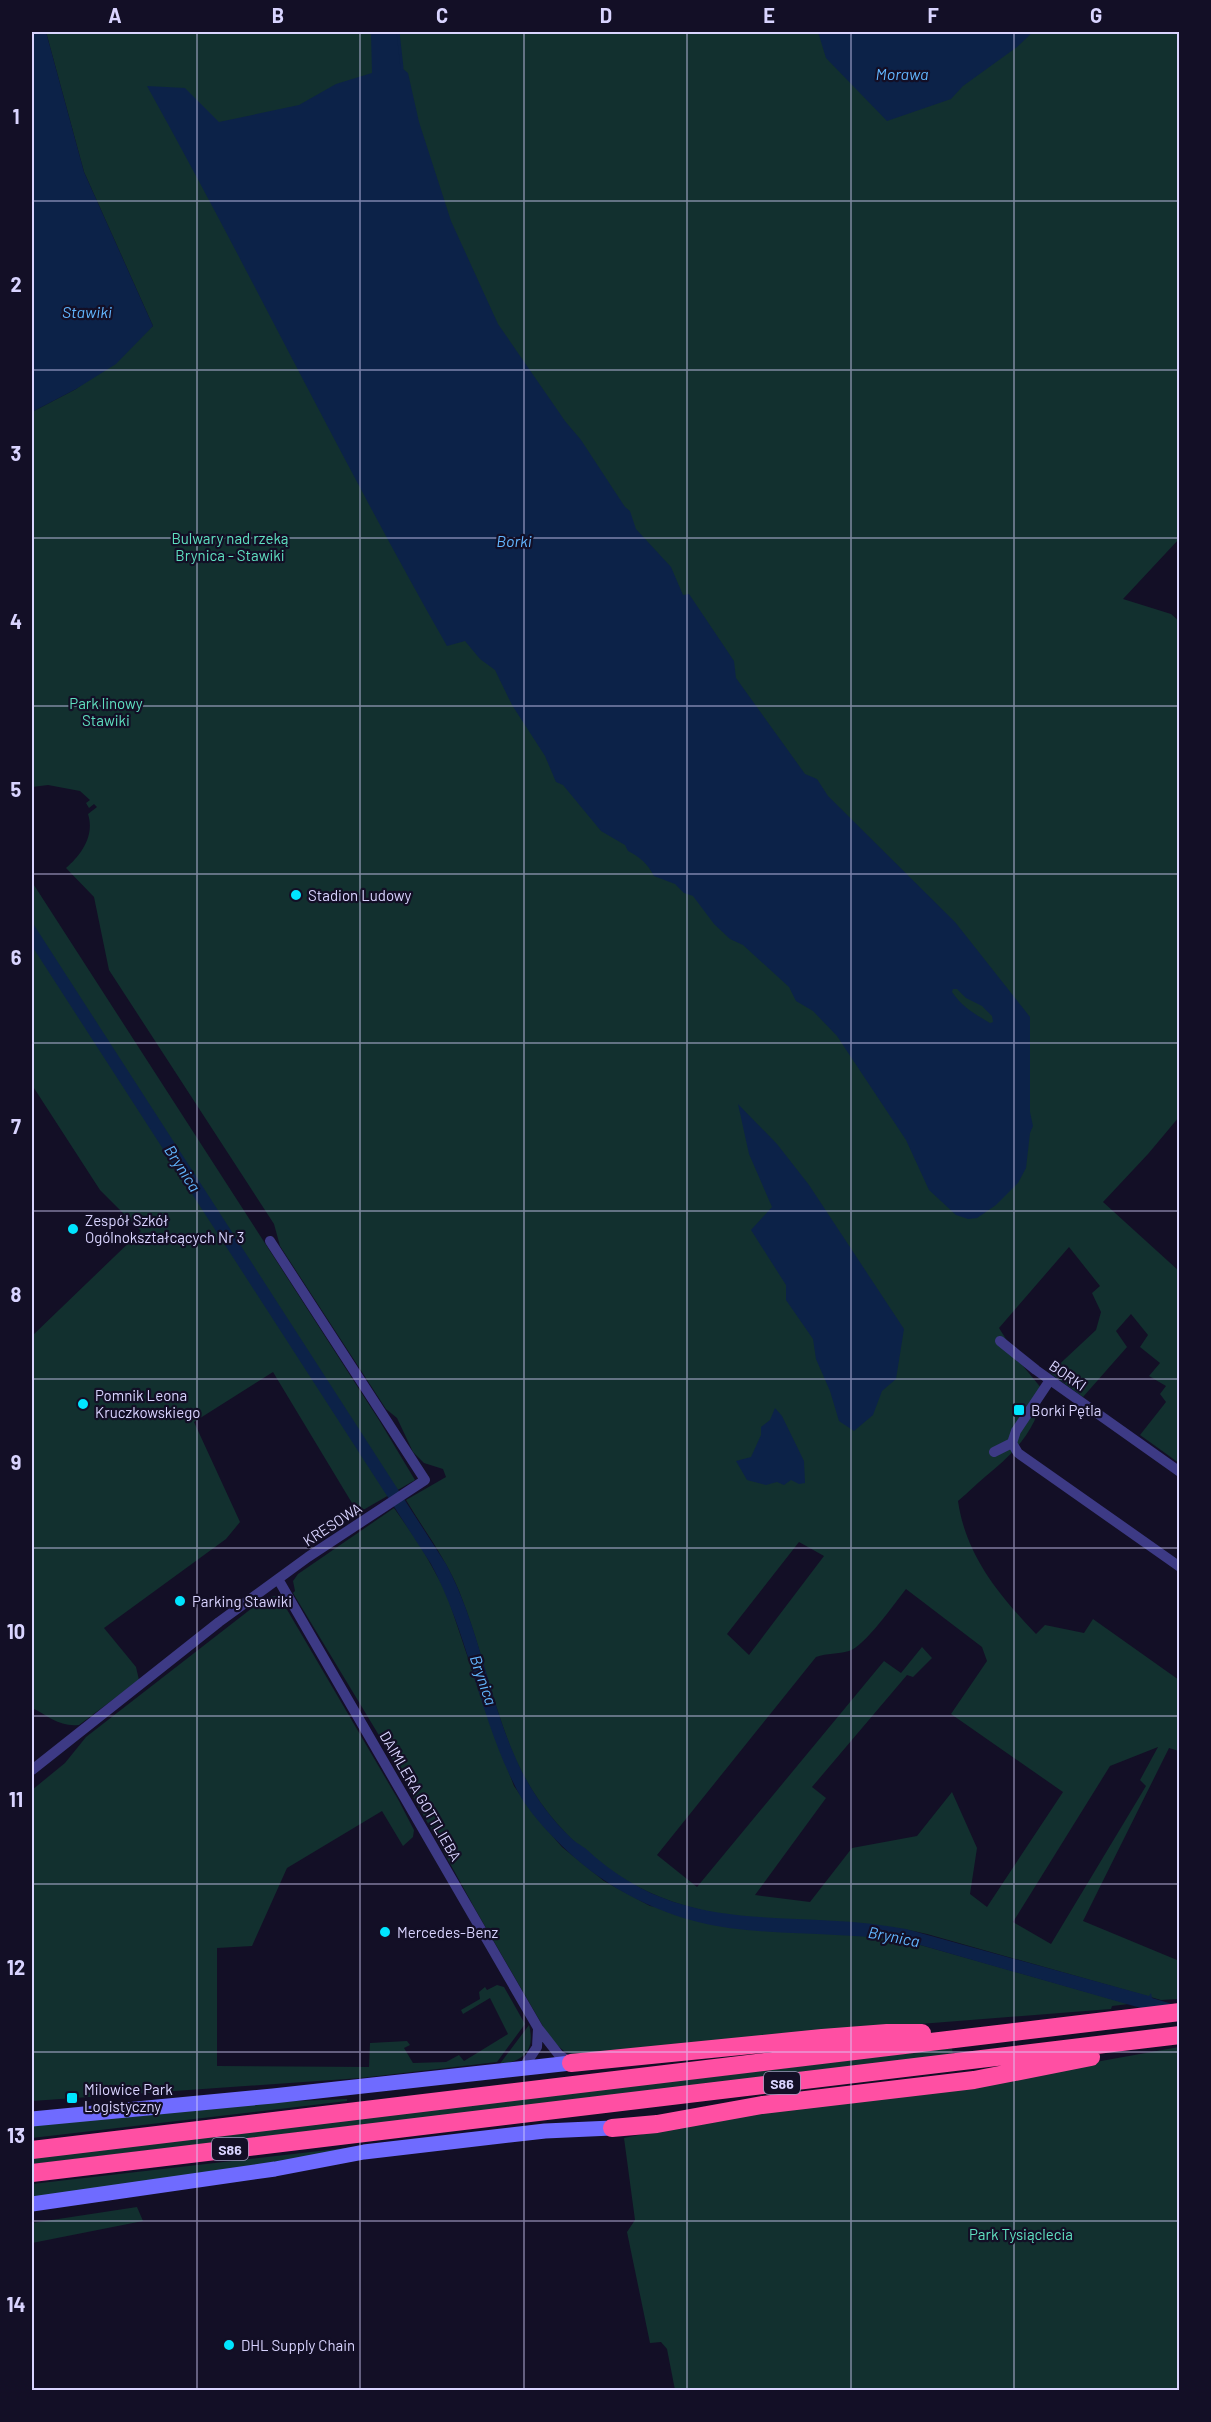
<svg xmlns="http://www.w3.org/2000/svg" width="1211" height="2422" viewBox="0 0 1211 2422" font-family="Barlow,sans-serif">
<rect width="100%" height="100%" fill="#130f26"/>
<path fill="#12302f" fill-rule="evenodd" d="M46 32H1179V539L1123 599 1171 614 1179 621V1117L1148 1154 1103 1202 1179 1271V1463L1140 1435 1166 1402 1160 1394 1166 1386 1149 1376 1160 1363 1140 1347 1148 1335 1131 1314 1116 1331 1127 1347 1083 1397 1050 1373 1096 1330 1101 1312 1092 1293 1100 1286 1069 1247 999 1328 1023 1366 1042 1389C1041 1427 1013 1454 986 1476 976 1484 968 1493 958 1501 966 1556 999 1595 1036 1634L1045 1625 1084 1633 1093 1619 1179 1680V1751L1169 1748 1083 1921 1177 1960 1179 1955V1999L1161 2000 927 1934C853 1916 775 1928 701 1910 616 1890 545 1831 512 1751 491 1699 480 1643 459 1591 446 1559 424 1530 406 1500L446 1477 443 1469 424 1463 413 1452 397 1418 386 1409 280 1246 274 1224 109 970 94 897 66 868C81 855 95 836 88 814L97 807 94 804 89 808 86 803 90 800 80 791 48 785 32 787V412L76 389 153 326 84 172ZM799 1542 824 1556 749 1655 727 1634ZM906 1589 982 1647 987 1661 951 1714 1063 1792 987 1907 970 1894 977 1848 952 1792 917 1836 852 1848 810 1902 755 1895 826 1798 812 1787 907 1675 913 1677 932 1658 922 1647 901 1673 884 1661 697 1887 657 1855 816 1657C827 1653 838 1654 849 1651 864 1647 895 1603 906 1589ZM1158 1747 1140 1780 1146 1786 1051 1944 1013 1922 1110 1766Z
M32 882 379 1420 415 1480 358 1513 273 1372 194 1422 240 1522 226 1539 104 1628 136 1667 139 1680 79 1725C59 1727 49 1716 32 1708V1336L141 1231 100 1190 32 1085Z
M394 1508 420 1545 446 1592 482 1700 514 1786 535 1816 562 1847 604 1881 650 1906 910 1942 1129 2004 1112 2006 1111 2009 755 2037 575 2055 564 2051 551 2040 474 1907 383 1742 293 1593 295 1591 293 1581 298 1574Z
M275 1596 282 1601 399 1801 414 1830 413 1837 403 1846 382 1811 287 1868 252 1946 217 1948V2066L369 2067 370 2043 407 2041 410 2045 404 2048 413 2063 446 2062 459 2055 464 2061 508 2034 490 1998 463 2014 461 2010 480 1999 479 1992 485 1987 487 1990 497 1985 504 1987 525 2024 497 2062 361 2078 32 2101V1790L65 1763 86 1737 265 1598Z
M529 2025C536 2051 523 2061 499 2065Z
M1179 2047V2390H675L667 2349 661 2342 650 2343 627 2232 635 2220 624 2138 743 2113 967 2085Z
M952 2048 953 2055 32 2164V2158Z
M347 2099V2101L32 2138V2125L272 2102Z
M354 2147 306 2158 32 2198V2184Z
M137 2207 143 2221 32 2243V2223Z"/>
<path fill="#0c2248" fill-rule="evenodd" d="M32 32H46L84 172 153 326 116 364 76 389 32 412Z
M371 32H398L402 68 408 73 419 122 451 221 498 324 565 421 581 440 625 507 630 511 636 529 671 567 683 595 689 594 734 661 736 678 805 774 817 779 828 796 955 922 1030 1017V1112L1033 1126 1030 1133 1026 1168 1018 1183 996 1205 977 1218 968 1219 956 1215 929 1190 906 1140 837 1036 813 1011 796 1001 789 987 743 945 730 939 714 924 693 896 684 893 675 884 654 876C648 864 640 857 628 851L625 845 601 831 563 785 556 782 545 756 512 705 495 670 480 659 465 641 447 646C342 462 250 271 147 86L185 88 219 122 299 105 336 84 372 73ZM953 989H957L966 998 982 1006 992 1016 993 1022 990 1023C975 1014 962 1007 952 992Z
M818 32H1033L1017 47 963 86 951 99 887 121 826 58Z
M32 922 446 1564C478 1623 487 1691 513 1752 526 1784 546 1814 571 1838 575 1842 582 1846 585 1848 685 1942 786 1906 906 1929L1149 1996 1151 1993 1152 1998 1179 2006V2019L910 1942C850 1932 789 1936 729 1928 672 1920 617 1895 574 1857 552 1837 527 1812 514 1784 479 1714 468 1633 431 1564L32 946Z
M738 1104 777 1144 809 1185 904 1329 896 1379 882 1391 873 1415 854 1431 839 1421 830 1391 816 1359 813 1339 786 1300V1285L751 1230 772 1207 749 1154Z
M775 1408 782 1416 804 1461 805 1483 799 1484 791 1480 784 1485 777 1482 766 1485 747 1480 736 1461 751 1457 761 1435V1427L770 1420Z"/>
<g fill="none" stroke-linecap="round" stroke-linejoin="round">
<path stroke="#0c2248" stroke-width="3" d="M398 32 402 68"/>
<path stroke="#3d3a85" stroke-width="10" d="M1000 1341 1036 1370 1180 1472
M1012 1443 1018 1453 1180 1567
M994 1452 1012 1443 1016 1431 1050 1380
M278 1579 538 2028 559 2055 571 2063
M32 1770 219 1622 308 1557 425 1480 270 1241
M523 2068 537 2047 538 2029"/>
<path stroke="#6f6bff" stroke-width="15" d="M32 2119 273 2096 571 2063
M32 2204 275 2169 364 2152 545 2131 612 2128"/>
<path stroke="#ff4fa3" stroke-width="18" d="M571 2063 822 2038 887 2033H922
M612 2128 657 2124 762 2105 974 2080 1091 2057
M32 2150 1180 2012
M32 2173 1180 2035"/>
</g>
<path fill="none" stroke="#d9d4ff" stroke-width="1.5" stroke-opacity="0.55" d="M197 32V2390M360 32V2390M524 32V2390M687 32V2390M851 32V2390M1014 32V2390M32 201H1180M32 370H1180M32 538H1180M32 706H1180M32 874H1180M32 1043H1180M32 1211H1180M32 1379H1180M32 1548H1180M32 1716H1180M32 1884H1180M32 2052H1180M32 2221H1180"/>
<g fill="#00e5ff" stroke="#130f26" stroke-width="2">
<circle cx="296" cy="895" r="6"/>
<circle cx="73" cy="1229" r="6"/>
<circle cx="83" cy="1404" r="6"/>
<rect x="1013" y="1404" width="12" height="12" rx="3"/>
<circle cx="180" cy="1601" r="6"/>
<circle cx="385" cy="1932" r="6"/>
<rect x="66" y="2092" width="12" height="12" rx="3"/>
<circle cx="229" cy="2345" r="6"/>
</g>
<g text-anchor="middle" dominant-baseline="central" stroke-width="4.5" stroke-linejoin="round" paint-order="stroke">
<g fill="#130f26" stroke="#9e99be" stroke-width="1.5">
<rect x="764" y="2072" width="36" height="22" rx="4.5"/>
<rect x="212" y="2138" width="36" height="22" rx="4.5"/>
</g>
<g font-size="14" font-weight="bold" fill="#d9d4ff">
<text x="782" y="2083">S86</text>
<text x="230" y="2149">S86</text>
</g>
<g font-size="15" fill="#5fe0c0" stroke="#130f26">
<text x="230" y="538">Bulwary nad rzeką<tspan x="230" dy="17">Brynica - Stawiki</tspan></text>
<text x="106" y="703">Park linowy<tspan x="106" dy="17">Stawiki</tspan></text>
<text x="1021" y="2234">Park Tysiąclecia</text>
</g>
<g font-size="15" fill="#d9d4ff" stroke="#130f26" text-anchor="start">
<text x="308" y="895">Stadion Ludowy</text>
<text x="85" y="1220">Zespół Szkół<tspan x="85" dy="17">Ogólnokształcących Nr 3</tspan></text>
<text x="95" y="1395">Pomnik Leona<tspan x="95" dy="17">Kruczkowskiego</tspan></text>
<text x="1031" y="1410">Borki Pętla</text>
<text x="192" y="1601">Parking Stawiki</text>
<text x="397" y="1932">Mercedes-Benz</text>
<text x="84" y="2089">Milowice Park<tspan x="84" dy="17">Logistyczny</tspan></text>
<text x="241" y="2345">DHL Supply Chain</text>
</g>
<g font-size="15" fill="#d9d4ff" stroke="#130f26">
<text transform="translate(1068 1375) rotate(35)">BORKI</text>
<text transform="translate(332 1524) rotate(-33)">KRESOWA</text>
<text transform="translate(421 1796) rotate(60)">DAIMLERA GOTTLIEBA</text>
</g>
<g font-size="16" font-style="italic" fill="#62b6ff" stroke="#130f26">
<text x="902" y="73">Morawa</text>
<text x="87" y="311">Stawiki</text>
<text x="514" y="540">Borki</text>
<text transform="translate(183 1168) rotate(57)">Brynica</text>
<text transform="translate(484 1680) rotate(71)">Brynica</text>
<text transform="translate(894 1936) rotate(11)">Brynica</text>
</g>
</g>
<rect width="1211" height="2422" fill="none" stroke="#130f26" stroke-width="66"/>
<rect x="33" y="33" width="1145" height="2356" fill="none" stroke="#d9d4ff" stroke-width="2"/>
<g font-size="20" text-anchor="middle" font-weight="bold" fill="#d9d4ff">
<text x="115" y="23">A</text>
<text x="278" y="23">B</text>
<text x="442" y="23">C</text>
<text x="606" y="23">D</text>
<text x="769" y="23">E</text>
<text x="933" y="23">F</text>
<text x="1096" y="23">G</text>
<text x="16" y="124">1</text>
<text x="16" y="292">2</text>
<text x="16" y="461">3</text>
<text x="16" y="629">4</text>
<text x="16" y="797">5</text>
<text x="16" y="965">6</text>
<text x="16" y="1134">7</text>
<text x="16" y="1302">8</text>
<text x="16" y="1470">9</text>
<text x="16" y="1639">10</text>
<text x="16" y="1807">11</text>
<text x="16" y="1975">12</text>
<text x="16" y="2143">13</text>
<text x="16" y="2312">14</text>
</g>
</svg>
